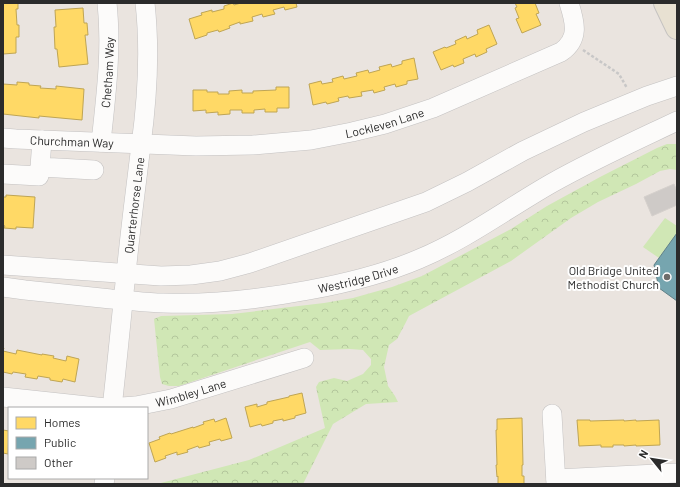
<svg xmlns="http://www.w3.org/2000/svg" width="680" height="487" viewBox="0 0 680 487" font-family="Barlow,sans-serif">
<defs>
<pattern id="forest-crowns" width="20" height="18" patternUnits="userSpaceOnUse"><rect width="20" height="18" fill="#d0e7b5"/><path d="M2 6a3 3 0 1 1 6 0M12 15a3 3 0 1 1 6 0" fill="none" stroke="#b3c69c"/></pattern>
</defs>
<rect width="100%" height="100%" fill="#eae4df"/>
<path fill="url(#forest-crowns)" d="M667 144H677V170L670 169 660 171 636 184 598 202 571 218 511 261 409 316 405 324 397 339 389 345 384 367 388 386 395 396 398 402 366 404 333 424 303 484H157L249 460 325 428 316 387 319 382 334 378 347 381 363 374 371 365V359L363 350 350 349 320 350 310 342 179 386H169L162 384 160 377 154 319 161 316 232 314 324 303 353 298 392 287 422 276 511 229 547 206 600 177 657 148Z"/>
<path fill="#d0e7b5" d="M665 218 677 226V233L659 258 643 247Z"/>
<path fill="#ffd966" stroke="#bfa554" d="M3 3H18V9H16L17 25H19V37H16V53L3 54Z
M233 3 234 5 241 3H296L297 7 285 10 284 7 273 10 275 14 263 17 262 14 252 17 253 21 240 24V22L229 26 230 28 219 32 218 30 207 33V35L195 39 189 19 202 15 201 13 212 10V12L224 9V6Z
M515 3H535L539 13 536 14 541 25 522 33 516 19 519 18 515 8 517 7Z
M83 8 84 23H87L88 35H85L88 64 59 67 57 49H55L54 27H56L55 10Z
M489 25 497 44 486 49 487 52 476 57 475 54 463 59 464 63 454 67 453 65 441 70 433 52 445 47 446 48 456 44 455 41 466 36 467 39 478 34 477 30Z
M414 58 418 79 407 81V84L396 87 395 84 384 87 385 90 374 93 373 90 361 92 362 96 349 98 348 96 338 98 339 101 327 104 326 102 313 105 309 84 321 81 322 84 333 82 332 79 343 76 344 79 357 76 356 73 368 70 369 73 380 70 379 67 391 64 392 67 402 64V61Z
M17 82 29 83V85L41 86 40 88 56 89V86L84 89 82 120 39 116V118L3 114V84L17 85Z
M276 87H289V108H277V112H265V109L254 110V113H242V110H230V114L218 115V112L206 113V110L193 111V90H207V92H218V94H229V91L242 90V93H253V91L276 90Z
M6 195 35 197 33 228 16 227V229L4 228 5 226 3 225V197H6Z
M3 347 4 348 3 351 16 354 17 350 42 355V354L54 356 53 358 66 361 67 356 79 359 75 382 63 379 62 382 50 380V378L38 376 37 379 25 377 26 374 13 372 12 374 3 372Z
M302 393 306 413 295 416V418L283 421V419L273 421V423L262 426 261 424 250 427 245 407 257 404V407L267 404V402L289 397V396Z
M226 418 232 438 221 441 220 439 209 442 210 445 199 448 198 446 187 450 188 452 177 455V452L165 456 166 458 155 462 149 443 160 439 159 437 170 433 171 434 193 427V428L204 424 203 422 214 419 215 422Z
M522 418 523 465H522V476H524V484H498V476L497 477 496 465H497L496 430H497V419Z
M577 420H590V421L624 420V421L636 420V421L659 420 660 445 636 446V445L624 446V445H613V447H601V445L579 446Z
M3 430 9 431 8 454 3 453Z"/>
<path fill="#76a5af" stroke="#608087" d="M677 233V301L659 288 654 265Z"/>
<path fill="#cecac7" stroke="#d5d0cc" d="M674 184 677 191V205L652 216 644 197Z"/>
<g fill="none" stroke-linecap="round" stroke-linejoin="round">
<g stroke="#c3c1c1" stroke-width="20">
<g id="minor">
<path id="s1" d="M3 138 16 139 196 146 253 145 311 140 352 132 385 124 433 108 561 52C580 39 575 22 569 3"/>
<path d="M42 140 40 167 94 170"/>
<path id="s2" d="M101 142C106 96 112 49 107 3"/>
<path d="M3 174 39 176 40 167"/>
<path d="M3 265 161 276 191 275 220 271 250 263 426 202 467 182 523 151 584 122 647 96 677 86"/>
<path id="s3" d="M3 287 25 290C54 293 83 296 111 299 129 300 146 303 163 303 212 305 261 299 309 290 347 283 384 274 419 259 467 239 508 208 552 183 593 160 635 141 677 121"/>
<path id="s4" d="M3 397 106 408 136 406 171 399 304 358"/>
<path id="s5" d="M112 408C120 337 126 265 135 194 137 177 139 161 141 145 147 101 150 48 145 3"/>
<path d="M552 414 556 484"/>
<path d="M556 479 677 473"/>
<path d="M104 484 105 478"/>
</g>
</g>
<g stroke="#c5c3c1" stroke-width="24">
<path id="major" d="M665 3 677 28"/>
</g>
<path stroke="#c8c7c7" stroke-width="2.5" stroke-dasharray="3 2" stroke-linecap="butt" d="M583 50 619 74 627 88"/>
<use href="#minor" stroke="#fcfbfa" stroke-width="19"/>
<use href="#major" stroke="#e8e1d2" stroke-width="22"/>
</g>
<circle fill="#6e6c6a" stroke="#fff" stroke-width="1.5" cx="667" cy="277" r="4"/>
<g text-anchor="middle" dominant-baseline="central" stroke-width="4" stroke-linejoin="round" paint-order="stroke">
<g font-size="12" fill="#2b2b2b" stroke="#fff">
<text stroke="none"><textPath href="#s2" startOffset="70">Chetham Way</textPath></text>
<text stroke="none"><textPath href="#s1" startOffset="384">Lockleven Lane</textPath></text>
<text stroke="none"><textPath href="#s1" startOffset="69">Churchman Way</textPath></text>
<text stroke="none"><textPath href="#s5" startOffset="204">Quarterhorse Lane</textPath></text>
<text stroke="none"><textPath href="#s3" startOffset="358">Westridge Drive</textPath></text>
<text stroke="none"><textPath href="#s4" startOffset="190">Wimbley Lane</textPath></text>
</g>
<g font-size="12" fill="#2b2b2b" stroke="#fff" text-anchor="end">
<text x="659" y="270">Old Bridge United<tspan x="659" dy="14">Methodist Church</tspan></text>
</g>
</g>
<rect width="680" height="487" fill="none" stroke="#2b2b2b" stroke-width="8"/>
<rect x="8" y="407" width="140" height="72" fill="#ffffff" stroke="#aaaaaa"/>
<rect x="16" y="417" width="20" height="12" fill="#ffd966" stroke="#aaaaaa"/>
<text x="44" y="427" font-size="12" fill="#2b2b2b">Homes</text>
<rect x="16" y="437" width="20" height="12" fill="#76a5af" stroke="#aaaaaa"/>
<text x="44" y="447" font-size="12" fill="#2b2b2b">Public</text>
<rect x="16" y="457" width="20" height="12" fill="#cecac7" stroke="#aaaaaa"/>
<text x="44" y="467" font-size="12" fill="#2b2b2b">Other</text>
<g transform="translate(652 459) rotate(300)" stroke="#ffffff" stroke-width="3" paint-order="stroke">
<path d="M0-3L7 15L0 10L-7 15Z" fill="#2b2b2b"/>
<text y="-6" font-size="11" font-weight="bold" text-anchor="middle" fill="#2b2b2b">N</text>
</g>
</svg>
